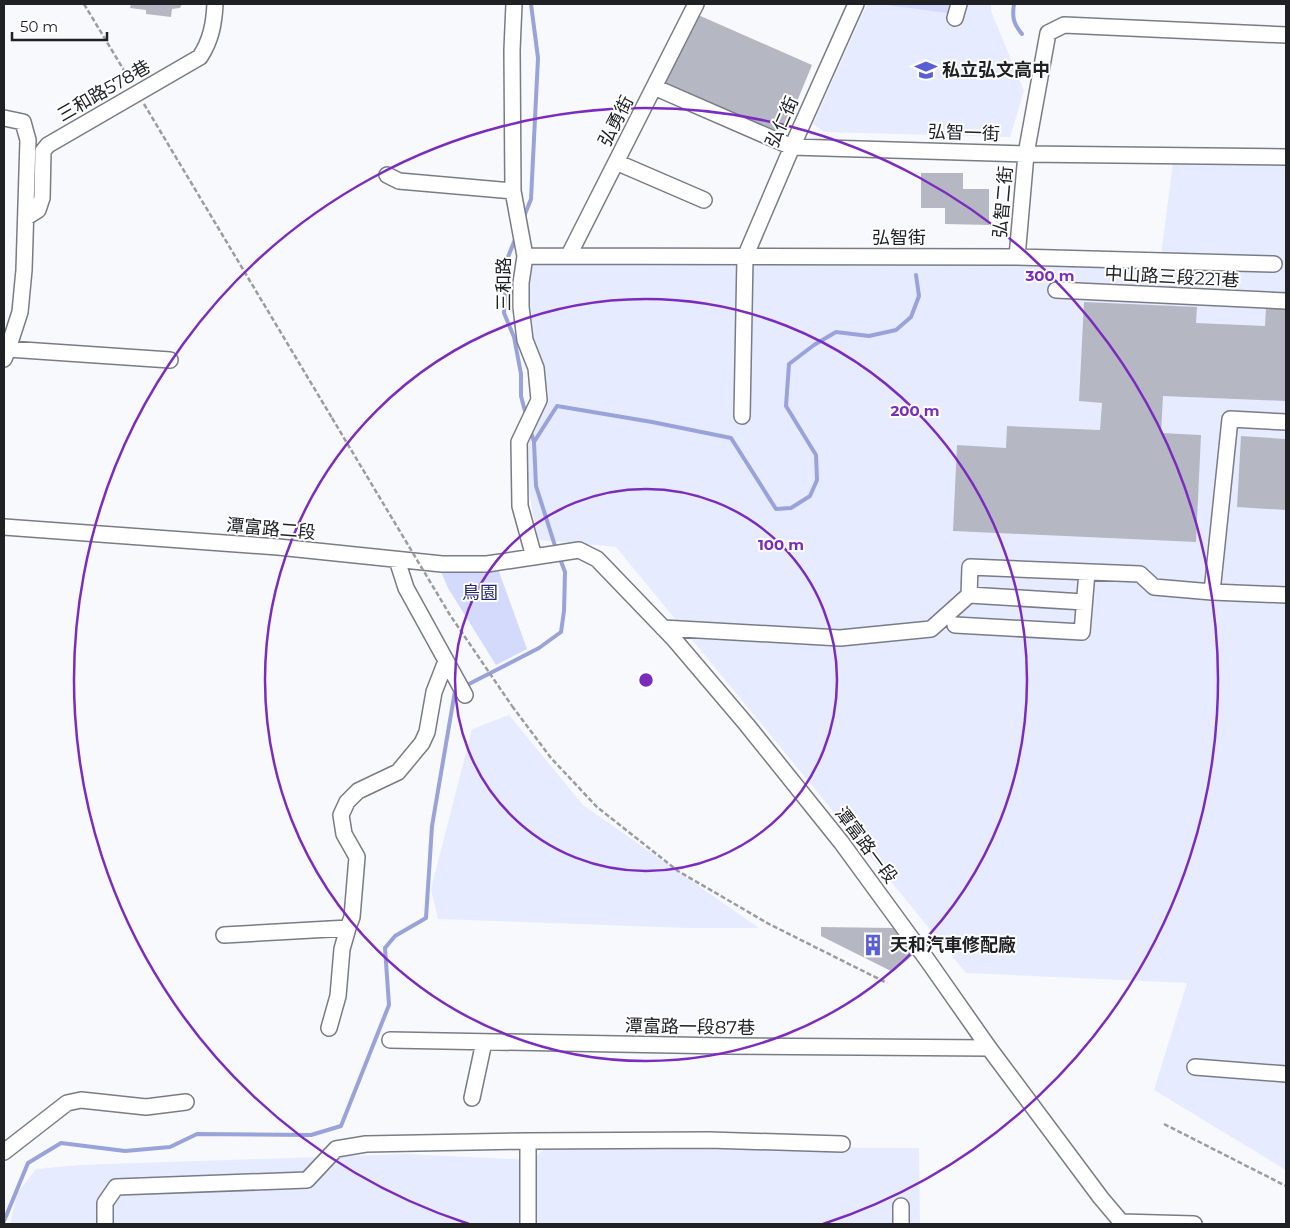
<svg xmlns="http://www.w3.org/2000/svg" width="1290" height="1228" viewBox="0 0 1290 1228" font-family="Montserrat,'Noto Sans TC',sans-serif">
<rect width="100%" height="100%" fill="#f8f9fd"/>
<path fill="#e7ebff" d="M867 4H991V11L1024 91 1010 137 824 132 813 124Z
M1173 162 1286 165V1170L1154 1090 1187 983 966 973 616 547 538 540 522 454 548 393 526 313 531 265 1160 263Z
M509 715 583 805 759 928H688L438 919 431 889 472 729Z
M547 1146 919 1148 920 1224H10L17 1193 36 1169 79 1165 407 1154 533 1160Z"/>
<path fill="#d3dafc" d="M887 4H949L948 13 887 5Z
M440 569H498L527 649 496 665 448 588Z"/>
<g fill="none" stroke-linecap="round" stroke-linejoin="round">
<path stroke="#99a3da" stroke-width="4" d="M1014 4C1012 17 1013 23 1022 34
M523 219 531 199 538 58 531 4
M516 237 508 257 504 313 514 337 521 374V396L526 415
M530 429 534 442
M556 549 536 486 534 442 557 406 652 422 731 438 776 509 791 508 810 496 817 480 816 455 786 406 789 364 814 345 836 332 869 336 896 330 911 317 919 296 916 275
M465 686 539 648 561 632 564 611 565 572 559 556
M4 1221 28 1163 61 1143 125 1151 170 1147 197 1134 311 1135 341 1126 389 1005 385 948 395 936 426 918 432 826 455 691 459 689"/>
</g>
<path fill="#b5b8c3" d="M131 4H182L180 8 172 9 171 17 146 14V10L130 8Z
M687 10 812 65 786 128 775 133 661 88Z
M921 173H963V189H989V225L945 224V208H921Z
M1084 302 1197 307 1196 323 1265 326 1266 307 1286 308V401L1163 396 1161 433 1201 435 1196 542 953 531 957 445 1006 448 1007 426 1100 430 1102 403 1079 401Z
M1241 436 1286 439V510L1237 507Z
M821 927 895 928 914 954 893 972 821 936Z"/>
<g fill="none" stroke-linecap="round" stroke-linejoin="round">
<g stroke="#797c86" stroke-width="18">
<path id="minor" d="M514 4 512 50 513 191 525 256 521 283V307L525 340 536 368 539 400 519 442 520 506 534 557
M955 18 959 4
M654 87 792 147 1026 154 1286 157
M4 118 23 122 28 140 24 270 20 312 8 349 4 359
M616 162 704 200
M387 175 399 181 513 191
M27 217 38 210 42 198 43 151 48 145 200 57C211 40 214 24 215 4
M569 255 696 4
M525 256 1017 257 1274 264
M1017 257 1026 154 1048 33 1064 25 1286 35
M1056 290 1286 301
M8 349 170 360
M742 416 745 257 792 147 856 4
M1286 422 1230 419 1212 592 1286 595
M4 527 278 547 442 564H487L579 550 597 559 673 638 747 725 841 842 928 961 989 1048 1101 1198 1123 1224
M397 560 406 588 465 695
M969 595 1084 602
M955 625 1082 632 1087 572
M663 628 840 638 931 629 969 595 970 567 1140 574 1154 587 1212 592
M224 935 348 928 352 917 357 857 344 834 341 815 347 802 358 791 398 772 422 743 427 732 434 692 446 661
M329 1028 338 996 342 949 348 928
M390 1040 727 1046 989 1048
M1195 1067 1286 1074
M472 1098 484 1042
M528 1141 709 1140 842 1144
M4 1152 67 1103 81 1100 146 1107 186 1102
M901 1206V1224
M105 1224V1203L116 1187 307 1180 336 1149 366 1144 528 1141V1224
M1119 1224 1121 1222 1194 1224"/>
</g>
<path stroke="#9b9ca0" stroke-width="2.5" stroke-dasharray="5 2.5" stroke-linecap="butt" d="M84 4 131 82
M144 104 332 418
M512 706 551 758 597 807 678 871 769 924 887 983
M1164 1124 1286 1186"/>
<use href="#minor" stroke="#fff" stroke-width="15"/>
<path stroke="#9b9ca0" stroke-width="2.5" stroke-dasharray="5 2.5" stroke-linecap="butt" d="M332 418 450 615 512 706"/>
</g>
<g fill="none" stroke="#7b2cbf" stroke-width="2.5">
<circle cx="646" cy="680" r="191"/>
<circle cx="646" cy="680" r="381"/>
<path d="M469 1224A572 572 0 1 1 823 1224"/>
</g>
<defs>
<g id="school-bare" transform="scale(1.725)"><path d="M0-5L7-2L0 1L-7-2ZM-4 1L0 2.5L4 1V4Q0 6-4 4Z" fill="#585ed5" stroke="#fff" stroke-width="2.5" paint-order="stroke"/></g>
<g id="building-bare" transform="scale(1.725)"><path d="M-4-6H4V6H1V3H-1V6H-4ZM-2.5-4.3h1.7v1.8h-1.7ZM.8-4.3h1.7v1.8H.8ZM-2.5-1h1.7V.8h-1.7ZM.8-1h1.7V.8H.8Z" fill="#585ed5" stroke="#fff" stroke-width="2.5" paint-order="stroke"/></g>
</defs>
<g fill-rule="evenodd">
<use href="#school-bare" x="926" y="70"/>
<use href="#building-bare" x="873" y="945"/>
</g>
<g text-anchor="middle" dominant-baseline="central" stroke-width="4" stroke-linejoin="round" paint-order="stroke">
<g font-size="18" font-weight="bold" fill="#202125" stroke="#fff" text-anchor="start">
<text x="942" y="70">私立弘文高中</text>
<text x="890" y="945">天和汽車修配廠</text>
</g>
<g font-size="18" fill="#202125" stroke="#fff">
<text transform="translate(104 91) rotate(-30)">三和路578巷</text>
<text transform="translate(616 121) rotate(-63)">弘勇街</text>
<text transform="translate(782 122) rotate(-66)">弘仁街</text>
<text transform="translate(964 133) rotate(2)">弘智一街</text>
<text transform="translate(1003 202) rotate(-85)">弘智二街</text>
<text x="899" y="238">弘智街</text>
<text transform="translate(1172 277) rotate(3)">中山路三段221巷</text>
<text transform="translate(504 284) rotate(-90)">三和路</text>
<text transform="translate(271 529) rotate(5)">潭富路二段</text>
<text transform="translate(866 845) rotate(53)">潭富路一段</text>
<text transform="translate(690 1027) rotate(1)">潭富路一段87巷</text>
</g>
<g font-size="18" fill="#252768" stroke="#fff">
<text x="480" y="593">鳥園</text>
</g>
</g>
<circle cx="646" cy="680" r="8" fill="#7b2cbf" stroke="#fff" stroke-width="2.5"/>
<g font-size="15" text-anchor="middle" font-weight="bold" fill="#7b2cbf" stroke="#fff" stroke-width="4" stroke-linejoin="round" paint-order="stroke">
<text x="1050" y="281">300 m</text>
<text x="915" y="416">200 m</text>
<text x="781" y="550">100 m</text>
</g>
<rect width="1290" height="1228" fill="none" stroke="#202125" stroke-width="10"/>
<path d="M12 32v8h95v-8" fill="none" stroke="#202125" stroke-width="2.5"/>
<text x="20" y="32" font-size="15" fill="#202125" stroke="#ffffff" stroke-width="4" paint-order="stroke">50 m</text>
</svg>
